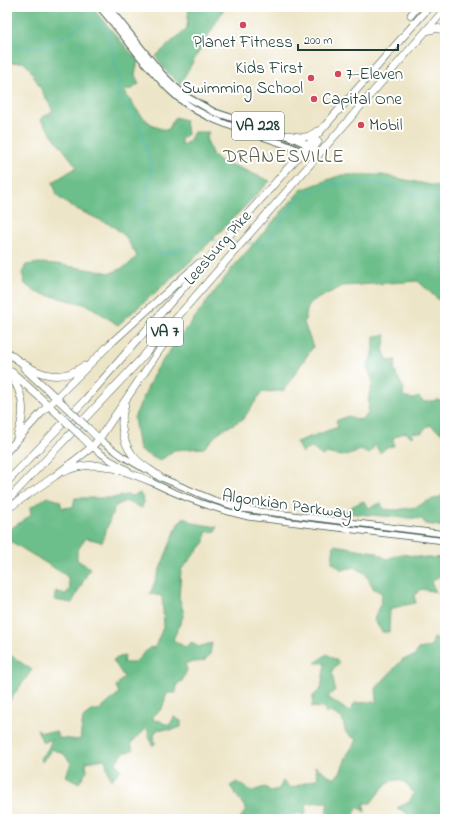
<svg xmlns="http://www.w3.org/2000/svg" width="452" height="826" viewBox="0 0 452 826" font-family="'Indie Flower',sans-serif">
<rect width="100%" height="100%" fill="#fff"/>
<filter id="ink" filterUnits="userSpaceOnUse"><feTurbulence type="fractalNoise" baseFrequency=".025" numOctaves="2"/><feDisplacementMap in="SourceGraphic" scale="8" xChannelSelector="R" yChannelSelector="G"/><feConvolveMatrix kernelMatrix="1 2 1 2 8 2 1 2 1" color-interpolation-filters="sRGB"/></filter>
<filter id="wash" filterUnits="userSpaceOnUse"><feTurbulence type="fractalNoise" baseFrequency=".012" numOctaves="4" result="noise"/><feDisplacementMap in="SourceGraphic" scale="16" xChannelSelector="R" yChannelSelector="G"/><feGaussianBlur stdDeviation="0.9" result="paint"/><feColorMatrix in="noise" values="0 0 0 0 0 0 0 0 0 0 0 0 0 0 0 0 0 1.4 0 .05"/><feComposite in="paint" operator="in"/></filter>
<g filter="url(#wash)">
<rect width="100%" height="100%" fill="#ede5c7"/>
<path fill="#6cbe8a" stroke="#467e5f" d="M7 7H70L95 11 138 61 135 75 139 84 132 89 124 90C133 106 148 129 168 130L175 117 185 120 187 134 181 140V146L189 141 194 132H209L206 138 213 156 223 163 235 166 270 181 192 260 118 325 88 305 35 292 25 284 22 273 26 265 40 263 56 264 111 273 127 266 137 256 125 236 113 226 70 206 57 196 53 182 77 167 40 119 53 111 30 69 23 62 10 63 7 62Z
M189 7H225L180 84 165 70 156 56 187 28Z
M341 175H382L440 187 445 181V306L418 281 343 286 309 303 304 323 313 347 283 391 262 392 243 419 219 432 204 448 174 450 160 461 139 450 134 418 156 369 234 266 301 190Z
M386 335 383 350 388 361 396 360 394 370 404 389 403 396 413 399 419 397 424 402 437 400 443 401 445 395V426L443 434 430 425 425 428 422 433 413 432 412 437 405 432 393 438 394 446 387 447 380 453 375 445 369 454 360 450C349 457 339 457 327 453L322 456 311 447 302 453 296 442 338 427 336 421 348 416 360 420 368 414 369 395 373 382 367 367 373 353 374 336Z
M445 492V527L426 524 422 519 344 513 349 508 363 501 369 508 381 503 383 509 395 510 417 507 425 502 440 497Z
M140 493 144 500 142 508 125 501 114 507 113 515 111 516 102 542 86 538 77 551V560L90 568 72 603 54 600 56 591 65 595 70 589 67 576 7 539V531L31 515 30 508 47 497 60 501 62 508 73 507 75 498H113L127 495 133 496Z
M184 517 193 523 217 527 216 531 206 532 205 542 181 570 179 597 184 614 173 640 185 647 192 642 198 647 212 643 210 654 204 661 185 663 187 670 182 681 177 684 176 693H167L162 709 153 716V720L161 721 163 723 170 725 174 717 181 721V727L173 730 158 729 154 734 155 744 152 746 147 728 131 743 133 750 123 753 116 762 121 770 111 780 108 771 105 759 86 762 87 771 79 783 66 776 71 763 64 754 52 749 42 762 40 758 48 749 52 739 43 743 37 729 42 732H56L59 738 80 740 83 718 93 710 99 711 119 693 116 686 124 677 113 660 125 655 123 663H134L149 648 155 647 164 625 162 596 150 594 178 524Z
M334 545 375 552 387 559 401 554 427 558 445 557V577L441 575 431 582 436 592 421 589 414 596 416 603 405 605 390 609 389 632H382L374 620C377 610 382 604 382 593L374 589 365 573 354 567 342 570 332 562Z
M434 638 445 642V819H407V813L397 808 409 802 414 794C398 766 384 785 371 803H364L365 812 358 807 351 819H340L326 812 328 802 307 803 305 815 297 813 289 819H240L246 809 230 786 237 782 252 791 265 787 271 791 279 789 283 781 291 788 318 778 315 766 334 779 341 771 347 755 357 740 346 733 342 718 333 713 325 712V708L312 707 313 696 321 689 325 663H315L327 654 339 662 332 671 335 690 328 697 349 712 355 703 377 702 376 688 403 659 415 656 418 649 431 647Z
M7 653 32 670 7 704Z"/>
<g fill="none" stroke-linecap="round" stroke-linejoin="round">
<path stroke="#4bb8c5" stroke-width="1" d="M7 37 19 46 38 47 64 37 84 23H101L109 36 113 56 119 77 117 95 131 111 142 133 151 165 146 199 133 211 149 229 158 253 166 254 181 249 201 239 221 241
M228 241 239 242
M246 243 263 244 271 236 295 202 307 194 333 184 347 185 371 182 434 197 445 205"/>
</g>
</g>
<g filter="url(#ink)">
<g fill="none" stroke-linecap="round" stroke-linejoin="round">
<g stroke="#3e564a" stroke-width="7">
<path id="secondary" d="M99 439 122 456 144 469
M92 447 110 460 128 470
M157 476 214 500 243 509 445 534
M147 480C179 496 213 509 249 517L445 541"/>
</g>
<g stroke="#3e564a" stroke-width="8">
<path id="primary" d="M100 7C113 23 126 38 138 54 158 78 177 102 205 115 240 133 281 138 315 159
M108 7 161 73 174 86 187 97 214 112 293 138 304 143 309 149"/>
</g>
<g stroke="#3e564a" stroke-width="8">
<path id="highway" d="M411 15 417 7
M426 31 438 28 442 30
M288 135C300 137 306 140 317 131
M315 159C312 151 313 148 318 142
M7 352C31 371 55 386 84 366
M24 368 65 406
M7 371C23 390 27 412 17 436
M12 372 58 414
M125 405C118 424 123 446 137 460 144 467 153 471 160 477
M89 429 99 439
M82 437 92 447
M7 451 43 411 110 344 199 263
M64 472C94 457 121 470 150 481
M7 482 85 400 429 7
M7 501 140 360 445 9
M7 509 55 476 92 447 99 439 178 323"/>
</g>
<use href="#secondary" stroke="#fff" stroke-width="5.5"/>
<use href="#primary" stroke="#fff" stroke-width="6"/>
<use href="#highway" stroke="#fff" stroke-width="7"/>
<g stroke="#3e564a" stroke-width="8" stroke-linecap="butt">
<path id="highway-bridge" d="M65 406 89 429
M58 414 82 437"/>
</g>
<use href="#highway-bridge" stroke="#fff" stroke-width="7"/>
</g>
</g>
<g fill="#d1495b" stroke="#fff" stroke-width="1.5">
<circle cx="243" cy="25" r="4"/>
<circle cx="338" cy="74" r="4"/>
<circle cx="311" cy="78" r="4"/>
<circle cx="314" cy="99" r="4"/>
<circle cx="361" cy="125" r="4"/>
</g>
<g text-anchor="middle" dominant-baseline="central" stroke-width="4" stroke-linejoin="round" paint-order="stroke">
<g fill="#fff" stroke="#627771" stroke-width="1">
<rect x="232" y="112" width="52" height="28" rx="3"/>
<rect x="147" y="318" width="36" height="28" rx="3"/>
</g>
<g font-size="16" font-weight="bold" fill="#1f3d34">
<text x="258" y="126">VA 228</text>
<text x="165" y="332">VA 7</text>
</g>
<g font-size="17" fill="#1f3d34" stroke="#fff" text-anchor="start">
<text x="243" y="42" text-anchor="middle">Planet Fitness</text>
<text x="303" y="68" text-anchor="end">Kids First<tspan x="303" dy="20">Swimming School</tspan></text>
<text x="346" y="74">7-Eleven</text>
<text x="322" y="99">Capital One</text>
<text x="369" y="125">Mobil</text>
</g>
<g font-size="17" fill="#1f3d34" stroke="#fff">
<text transform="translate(218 248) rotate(-49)">Leesburg Pike</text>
<text transform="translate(287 505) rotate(8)">Algonkian Parkway</text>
</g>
<g font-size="19" letter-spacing="1" fill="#5d6249" stroke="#fff">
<text x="284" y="157">DRANESVILLE</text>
</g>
</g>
<rect width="452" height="826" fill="none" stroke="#fff" stroke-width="24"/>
<path d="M298 44v6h100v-6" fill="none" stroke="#1f3d34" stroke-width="2"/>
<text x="304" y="44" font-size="12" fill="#1f3d34" stroke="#ffffff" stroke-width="3" paint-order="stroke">200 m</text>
</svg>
